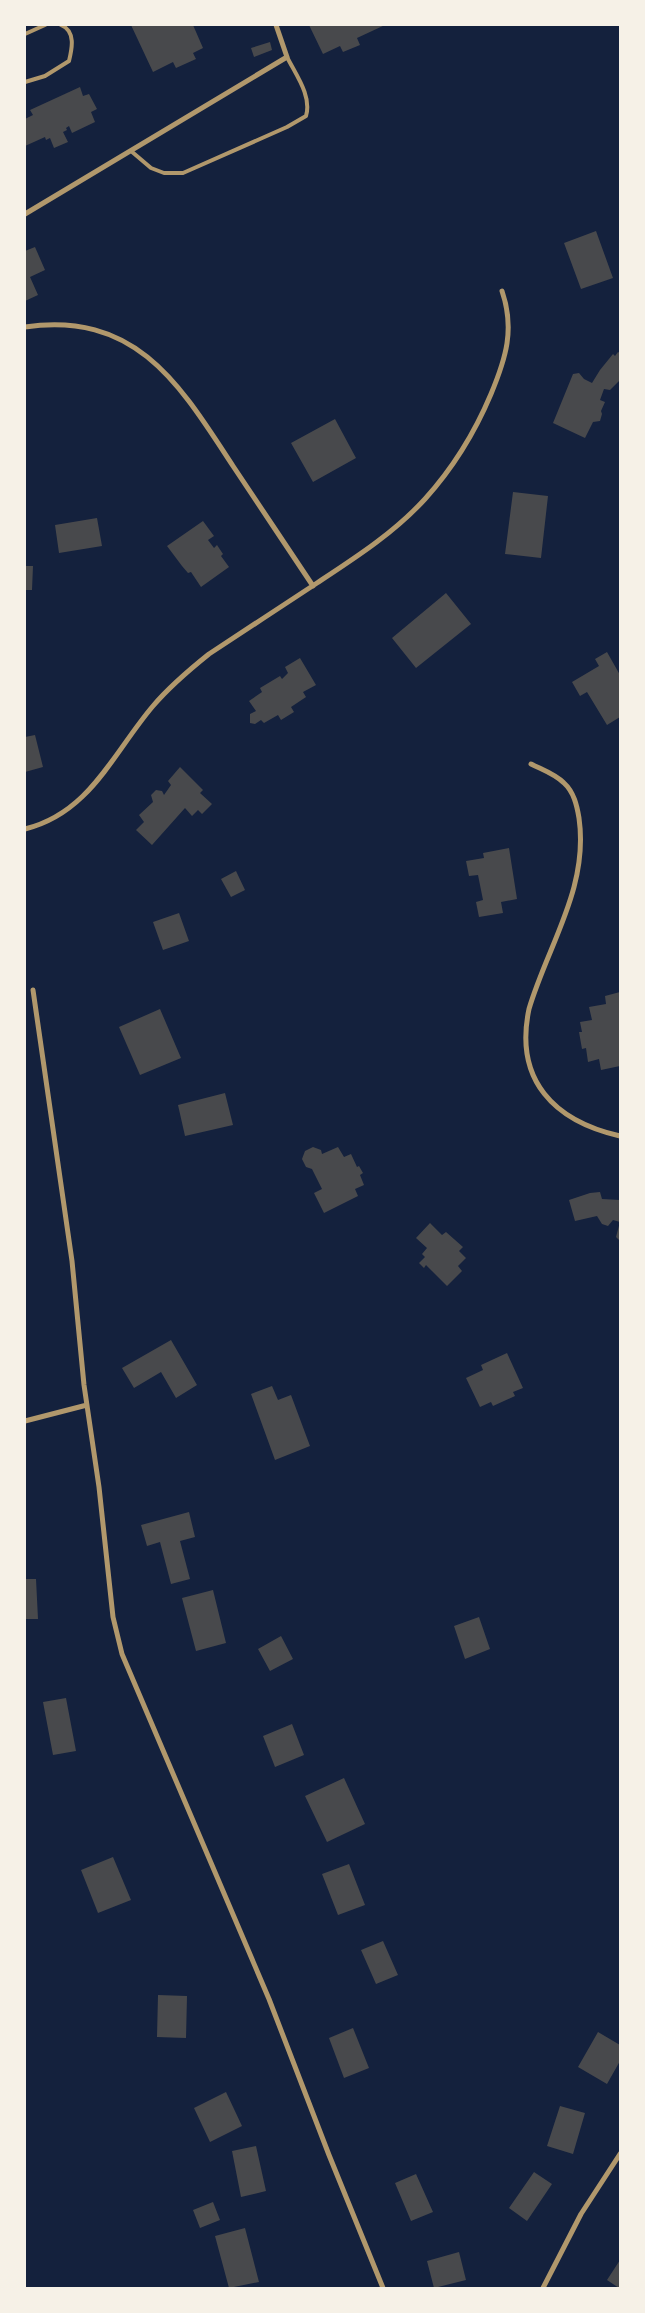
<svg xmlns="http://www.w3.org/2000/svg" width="645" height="2313" viewBox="0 0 645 2313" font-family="'Sofia Sans Condensed',sans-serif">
<rect width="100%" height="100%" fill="#14213d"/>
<path fill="#48494c" d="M131 25H193L203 48 193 53 196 59 176 68 173 62 153 72Z
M309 25H385L357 38 360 45 343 52 340 46 323 54Z
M270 42 272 50 254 57 251 48Z
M80 87 83 96 89 94 97 109 91 112 95 122 72 133 69 126 66 128 67 130 63 132 68 142 54 148 50 138 46 140 45 137 25 146V119L33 115 30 110Z
M596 231 613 278 581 289 564 243Z
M35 247 45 270 30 277 38 295 25 301V251Z
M618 352 620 353V380L610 390 604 389 600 400 605 402 601 411 602 414 600 421 593 422 585 438 553 423 573 374 579 373 584 379 592 383 600 370 613 354 615 356Z
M335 419 356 458 313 482 291 443Z
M513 492 548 496 541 558 505 554Z
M97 518 102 546 59 553 55 525Z
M203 521 214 536 208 540 214 548 217 545 223 554 221 556 229 567 201 587 191 572 188 573 182 566 167 546Z
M25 566H33L32 590H25Z
M446 593 471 624 416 668 392 638Z
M607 652 620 675V717L607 725 587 692 580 696 572 682 599 666 595 659Z
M300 658 316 685 303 692 306 697 291 707 294 712 281 720 278 715 264 723 261 720 255 724 250 723V714L256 711 249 701 262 692 260 688 280 676 282 679 288 673 285 667Z
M35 735 43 767 25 772V737Z
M180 767 203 790 200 793 212 804 202 814 198 810 192 816 185 808 152 845 136 830 144 822 139 815 153 802 151 795 156 790 162 791 164 795 171 785 168 781Z
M509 848 517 899 501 902 503 913 479 917 476 902 483 900 478 875 469 876 466 861 484 858 483 853Z
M236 871 245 890 231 897 221 879Z
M179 913 189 941 163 950 153 922Z
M620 992V1066L601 1070 599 1059 588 1062 586 1048 582 1049 579 1032H582L580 1022 592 1020 589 1007 606 1004 605 996Z
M160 1009 181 1058 140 1075 119 1027Z
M225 1093 233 1125 185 1136 178 1105Z
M313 1147 321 1150 322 1154 338 1147 344 1157 351 1154 357 1167 359 1166 363 1173 360 1175 364 1185 355 1189 358 1196 324 1213 314 1193 322 1189 312 1169 306 1167 302 1159 305 1151Z
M600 1192 602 1199 620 1200V1222L613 1220 608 1226 602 1224 597 1216 575 1221 569 1200 590 1193Z
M620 1222V1241L616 1237Z
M430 1223 442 1235 446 1232 463 1247 459 1251 466 1258 458 1266 462 1271 447 1286 426 1265 424 1268 419 1263 425 1257 422 1254 427 1248 416 1238Z
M171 1340 197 1385 176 1398 161 1372 134 1388 122 1368Z
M507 1353 523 1388 513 1392 515 1396 493 1406 491 1402 480 1407 466 1378 483 1370 481 1365Z
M272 1386 278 1400 291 1395 310 1446 275 1460 251 1394Z
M189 1512 195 1537 180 1541 190 1579 171 1584 160 1542 147 1546 141 1525Z
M25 1579H36L38 1619H25Z
M213 1590 226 1643 196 1651 182 1598Z
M479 1617 490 1649 465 1659 454 1626Z
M281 1636 293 1659 270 1671 258 1649Z
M66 1698 76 1751 53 1755 43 1702Z
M292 1724 304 1755 275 1767 263 1736Z
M344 1778 365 1824 327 1842 305 1796Z
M113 1857 131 1900 98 1913 81 1870Z
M349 1864 365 1905 338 1915 322 1874Z
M383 1941 398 1975 376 1984 361 1950Z
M158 1995 187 1996 186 2038 157 2037Z
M353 2028 369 2068 344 2078 329 2038Z
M598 2032 620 2045V2061L607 2084 578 2067Z
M226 2092 242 2126 210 2142 194 2108Z
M560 2106 585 2113 573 2154 547 2146Z
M256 2146 266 2191 241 2197 232 2151Z
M534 2172 552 2184 527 2221 509 2208Z
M416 2174 433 2212 411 2221 395 2183Z
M213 2202 220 2220 200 2228 193 2210Z
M245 2228 259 2282 229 2288 215 2236Z
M459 2252 466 2280 434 2288 427 2261Z
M620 2260V2288H619L607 2280Z"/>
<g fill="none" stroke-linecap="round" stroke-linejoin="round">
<path stroke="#b1986c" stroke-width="4" d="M25 34 45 25
M25 82 45 76 69 61C72 49 76 31 61 25
M131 151 151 168 164 173H183L287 127 306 116C312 96 296 75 287 57"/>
<path stroke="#b1986c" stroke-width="5" d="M25 214 287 57 276 25
M25 327C137 311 180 385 233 466 260 506 286 546 313 586
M531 764C543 770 555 774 564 783 574 792 577 806 579 818 589 888 548 945 529 1009 514 1080 554 1121 620 1136
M25 829C90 813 113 753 153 706 170 686 189 670 209 654 245 630 281 607 317 583 355 558 394 533 425 499 453 468 475 432 491 394 506 358 515 329 502 291
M33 990 72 1261 84 1385 99 1487 113 1617 122 1654 269 1999 329 2155 383 2288
M25 1421 87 1405
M543 2288 581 2214 620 2154"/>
</g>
<rect width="645" height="2313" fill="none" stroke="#f6f1e7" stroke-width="52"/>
</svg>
